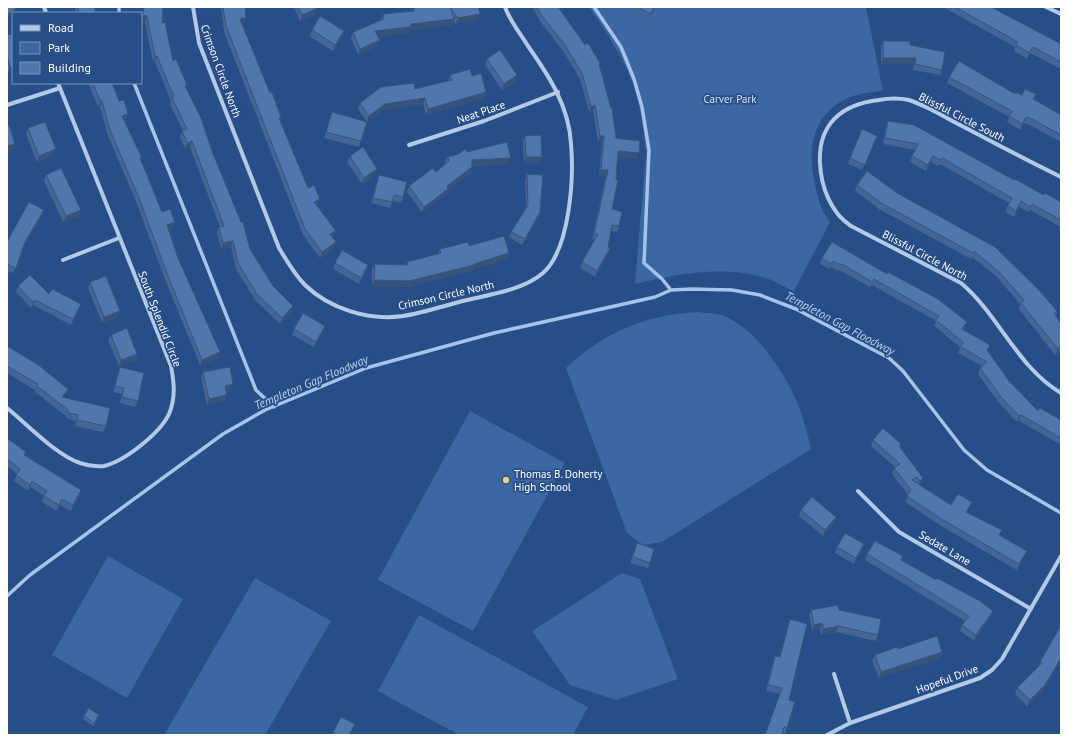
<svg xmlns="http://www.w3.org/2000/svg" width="1068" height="742" viewBox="0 0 1068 742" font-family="'PT Sans',sans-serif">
<rect width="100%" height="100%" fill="#274e86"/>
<path fill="#3b67a3" d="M589 7H866L883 91C873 92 862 93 853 96 815 109 807 145 814 179 817 195 820 209 830 222L794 291C784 287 775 281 766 278 721 265 679 274 635 284L646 154C644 132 640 102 632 81 621 54 606 31 589 7Z
M697 312C706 313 716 313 724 316 756 328 788 377 799 407 804 421 808 435 811 449L662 542 643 545 627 533 566 368C604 332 645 315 697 312Z
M470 411 565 463 473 631 378 580Z
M108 556 183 599 127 698 52 655Z
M622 573 640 579 678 679 616 700 570 685 532 631Z
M255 578 331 621 265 735H164Z
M419 615 588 707 573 735H459L378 691Z"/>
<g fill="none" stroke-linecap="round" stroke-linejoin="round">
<path stroke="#a6c3e9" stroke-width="3.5" d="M119 7V13
M594 7 621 47 634 79 642 107 649 150 644 263 662 279 671 290
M134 83 256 390 274 407
M7 596 30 575 223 434 265 410 366 368 494 333 655 297 671 290 691 289 732 290 760 295 796 309 889 358 903 371 964 450 987 470 1061 513"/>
<path stroke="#b2c9e8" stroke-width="4" d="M44 7 46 13
M193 7 199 43 279 248C287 261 294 274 305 285 330 309 369 321 403 316 424 313 446 305 467 300 492 294 523 290 543 273 570 249 574 178 571 144 569 106 549 76 528 46 520 33 510 21 505 7
M1046 7 1061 14
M7 105 60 88
M409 145 484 121 558 92
M1061 177C1029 161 996 144 964 127 946 118 928 106 909 100 899 98 889 98 879 100 842 104 818 124 820 163 821 187 831 213 851 226L961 283C999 315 1017 367 1061 393
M63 260 119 238
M7 408C27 424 56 455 80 463 87 465 96 467 104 466 125 461 160 433 169 414 176 397 174 382 171 366L58 83
M858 491 899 532 1031 609
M834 674 850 723
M827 735 850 723 980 678 992 670 1002 659 1061 556"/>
</g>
<path fill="#446696" d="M75 7H95V13H76Z
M143 7H163L162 23 173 61 186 87 212 151 250 249 273 286 291 312 280 324 255 300 236 269 231 247 221 249 217 233 219 227H220L190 147 185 149 180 137 182 131H183L170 104 171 101 155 62H153L145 22 141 21Z
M221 7H245L244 24H242L270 93 281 117 280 120 308 188 317 205 336 231 333 237H332L334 248 320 258 303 235 224 32Z
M294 7H316V9L314 15 300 21Z
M478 7 477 20 456 24 453 20 452 25 411 30 409 33 378 36 380 40 377 46 358 55 351 38 353 32 381 20 383 14 413 11 414 8Z
M532 7H561L560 10 599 66 616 138 636 159 618 157 612 209 619 226 617 232 611 231 608 247 610 248 608 254 595 277 580 268 582 262 595 240 592 239 606 176 599 175 602 142H598L593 111 589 112 580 79 563 51 540 21Z
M637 7 654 10 649 20 635 13Z
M943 7H991L1061 44V69L1030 53 1027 59 1014 51 1015 47Z
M312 30 344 31 342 37 333 51 309 36Z
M7 35 13 71 8 72 7 69Z
M883 41 910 45 942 70 940 75 913 70 914 64H881V47Z
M487 59 517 75 515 81 502 90 485 65Z
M450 75 472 76 486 92 484 98 426 115 423 104 383 110 367 122 358 109 360 103 448 81Z
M949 77 1022 95 1036 94 1034 99 1061 115V142L1030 125 1024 123 1020 130 1007 122 1009 117 947 83Z
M88 83H112L119 101 128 114 126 120 125 121 162 212 175 222 173 228 169 229 178 258 220 352 218 358 200 365 164 277 137 204 108 136 100 107H98Z
M332 112 361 141 359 147 324 138Z
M888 121 1044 195 1061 202V227L1030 210 1029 212 1019 207 1014 217 1005 212 1009 203 940 164 938 166 931 162 926 171 910 162 912 156 915 150 883 144 886 126Z
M28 128 53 155 37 162 26 134Z
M525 136 542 157 540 163H524L523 141Z
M877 136 862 170 848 164 850 158Z
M467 152 509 164 472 166 470 173 448 190 446 194 422 212 407 192 409 186 436 172 446 164 445 162 448 157Z
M350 156 375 175 362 184 347 162Z
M527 174 540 212 538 218 522 245 509 237 511 232 526 209 525 180Z
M46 175 79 216 63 222 44 181Z
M379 175 403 197 401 203 393 201 390 208 371 203 377 181Z
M857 185 897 193 1057 311 1056 316 1061 351 1055 355 1019 309 1020 304 997 277 972 257 971 259 879 209 855 191Z
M42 216 23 248 14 273 7 271V243Z
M832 242 965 328 964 330 988 351 1009 381 1038 411 1061 420V445L1019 421 1017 422 999 403 978 374 980 368 982 366 958 353 960 347 934 326 936 321 872 285 870 287 839 270V271L831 267 829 269 820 264 822 258Z
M469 246 509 253 507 259 473 269 472 271 407 287 372 286V270L375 264 406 265 407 262 438 254 440 249Z
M335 263 366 270 359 284 333 269Z
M90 282 120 311 117 317 102 323 88 288Z
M18 286 49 294 81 304 79 310 71 325 33 305 31 308 16 292Z
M325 326 323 332 314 347 292 335 294 329Z
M111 335 137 354 135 360 119 366 108 340Z
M7 346 68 389 66 395 64 398 106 426 103 432 75 426 76 421 66 418V416L35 392V390L7 373Z
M120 367 138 401 135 407 120 403 122 394 113 392 118 373Z
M203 372 231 390 226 391 225 401 207 405 201 378Z
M7 438 25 455 81 490 79 496 71 511 60 505 57 511 42 502 44 496 30 487 28 491 14 481 17 474 7 466Z
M873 440 901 444 900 447 923 478 921 484 920 485 951 505 970 508 967 512 1000 536 1024 556 1017 570 941 526 905 502 908 495 892 474 894 468 895 467 871 446Z
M801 510 834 523 823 536 799 516Z
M637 543 654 549 648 568 630 563Z
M837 547 862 550 854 564 835 553Z
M867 554 903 556 902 560 991 617 974 641 960 631 962 625 965 621 865 560Z
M811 610H839L878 635 876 641 836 632 821 635 820 629 812 630 809 616Z
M790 619 789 700 795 702 785 734 782 733 780 694 766 691 773 662 775 656 780 657 788 625Z
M1061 625 1043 691 1027 706 1015 694 1017 688 1038 668 1040 662Z
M898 649 942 652 940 658 879 678 872 661 875 655Z
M84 716 98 718 93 726 83 719Z
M355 724 350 735H332L333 732Z"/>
<path fill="#37537a" d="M18 7 16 13H13V15L7 19V15Z
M654 7V10L649 20 651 14Z
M316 9 314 15 300 21 302 15Z
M480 14 477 20 456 24 458 18Z
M143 15 147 16 145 22 141 21Z
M246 18 244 24 238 25 240 19Z
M454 19 452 25 411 30 409 33 373 37 375 31 411 24Z
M344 31 342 37 333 51 335 45Z
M380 40 377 46 358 55 360 49Z
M155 56H157L155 62H153Z
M883 58H916L914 64H881Z
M13 66V71L8 72 10 67Z
M517 75 515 81 502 90 504 84Z
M486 92 484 98 426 115 428 109Z
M425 98 423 104 383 110 367 122 369 116 385 104Z
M100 101H102L100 107H98Z
M595 105 593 111 589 112 591 107Z
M128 114 126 120 120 122 122 116Z
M1026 117 1024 123 1020 130 1022 124Z
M600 136H604L602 142H598Z
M192 141 190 147 185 149 187 143Z
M15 144 13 150 7 152V146Z
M56 149 53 155 37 162 39 156Z
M618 151 639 153 636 159 616 157Z
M933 156 931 162 926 171 928 165Z
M526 157H542L540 163H524Z
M511 158 509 164 470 166 472 160Z
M472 167 470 173 448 190 446 194 422 212 424 207 447 186Z
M377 169 375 175 362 184 364 178Z
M601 170H608L606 176 599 175Z
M320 199 318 205 312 207 314 202Z
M1021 201 1019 207 1014 217 1016 211Z
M44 210 42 216 23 248 14 273 25 242Z
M81 210 79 216 63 222 66 216Z
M540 212 538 218 522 245 525 239Z
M175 222 173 228 165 231 167 225Z
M336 231 333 237 328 240 330 234Z
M233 241 231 247 221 249 223 243Z
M336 242 334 248 320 258 322 252Z
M610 248 608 254 595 277 597 271Z
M509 253 507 259 473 269 472 271 407 287 372 286 374 280 474 264Z
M368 265 366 270 359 284 361 278Z
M35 300 33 305 31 308 33 302Z
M81 304 79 310 71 325 73 319Z
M293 306 291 312 280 324 282 318Z
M120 311 117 317 102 323 104 317Z
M967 322 965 328 960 334 962 329Z
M325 326 323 332 314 347 316 342Z
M1061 347V351L1055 355 1058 349Z
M220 352 218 358 200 365 202 360Z
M137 354 135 360 119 366 121 360Z
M233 384 231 390 223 392 225 386Z
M68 389 66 395 60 403 62 397Z
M227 395 225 401 207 405 209 399Z
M1021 415 1019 421 1017 422 1019 416Z
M923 478 921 484 918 487 920 481Z
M32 481 30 487 28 491 30 485Z
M81 490 79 496 71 511 73 505Z
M62 499 60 505 57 511 59 505Z
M972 502 970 508 964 518 966 512Z
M836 517 834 523 823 536 825 530Z
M864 544 862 550 854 564 856 558Z
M1027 551 1024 556 1017 570 1019 564Z
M993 611 991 617 974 641 976 635Z
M822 623 820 629 812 630 814 625Z
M838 626 836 632 821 635 824 629Z
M942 652 940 658 879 678 881 672Z
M1061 658V660L1043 691 1027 706 1030 700Z
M355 724 350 735H349Z"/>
<path fill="#4f77ae" stroke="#37537a" d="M7 7H18L7 15Z
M78 7H95V13H79Z
M144 7H163L162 23 165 22 173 61 176 59 187 85 185 86 201 118 212 151 241 222H243L250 249 273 286 293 306 282 318 257 294 238 263 233 241 223 243 219 227 224 226 192 141 187 143 182 131 187 129 172 98 174 97 157 56H155L147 16 143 15Z
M223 7H245L246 18 240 19 270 93 272 92 281 117 279 118 308 188 314 185 320 199 314 202 336 231 330 234 336 242 322 252 305 229 226 26Z
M298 7H316V9L302 15Z
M420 7H478L480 14 458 18 450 7 454 19 411 24V27L375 31 380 40 360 49 353 32 384 19 383 14 414 11V8Z
M537 7H559H558L585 45 588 43 600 63 599 64 611 108H612L616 138 640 141 639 153 618 151 616 179 618 180 612 209 622 212 619 226 612 225 608 247 610 248 597 271 582 262 598 234H594L608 170H601L604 136H600L595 105 591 107 582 73 565 45 542 16Z
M637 7H654L651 14Z
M955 7H991L1061 44V62L1033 47 1029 53 1016 45 1018 42Z
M320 16 344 31 335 45 312 30Z
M13 34V66L10 67 7 55V35Z
M883 41H910V45L945 52 942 70 915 64 916 58H883Z
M500 50 517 75 504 84 487 59Z
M959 61 1015 94V92L1022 95 1025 89 1036 94 1033 99 1061 115V135L1032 119 1026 117 1022 124 1009 116 1012 111 949 77Z
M470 69 472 76 481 73 486 92 428 109 425 98 385 104 369 116 360 103 381 87 414 83 415 89 452 80 450 75Z
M93 83H112L119 101 124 100 128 114 122 116 142 158H140L162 212 170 209 175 222 167 225 178 258 220 352 202 360 166 271 139 198 110 130 102 101H100Z
M332 112 367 122 361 141 326 132Z
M888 121 914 125 1014 180 1015 179 1044 195 1045 193 1061 202V220L1032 204 1031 207 1021 201 1016 211 1008 206 1012 198 942 158 941 160 933 156 928 165 912 156 918 144 885 138Z
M45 122 56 149 39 156 28 128Z
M9 125 15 144 7 146V126Z
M862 129 877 136 865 165 850 158Z
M541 135 542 157H526L525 136Z
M507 142 511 158 472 160V167L447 186 448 189 424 207 409 186 433 168 436 172 449 161 448 157 459 154 465 149 467 152Z
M363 147 377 169 364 178 350 156Z
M61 168 81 210 66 216 46 175Z
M867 171 897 193 995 247 1038 289 1057 311 1054 314 1061 323V347L1058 349 1021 303 1024 300 999 272 974 251 973 253 881 203 857 185Z
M527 174 543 175 540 212 525 239 511 232 528 205Z
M379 175 407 182 403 197 394 195 392 202 373 198Z
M29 202 44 210 25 242 16 268 7 264V243L10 236Z
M504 236 509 253 474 264V265L409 281 374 280 375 264 408 265 407 262 441 253 440 249 468 242 469 246Z
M832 242 887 274 888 272 938 299 967 322 962 329 990 345 987 350 1009 381 1038 411 1040 408 1061 420V438L1021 415 1019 416 1001 397 980 368 987 362 961 347 963 342 936 320 939 316 874 279 872 282 842 264 841 265 833 261 831 264 822 258Z
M342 250 368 265 361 278 335 263Z
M30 275 49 294 52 289 81 304 73 319 35 300 33 302 18 286Z
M106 276 120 311 104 317 90 282Z
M303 313 325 326 316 342 294 329Z
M127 328 137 354 121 360 111 335Z
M7 346 37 364 68 389 62 397 110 408 106 426 77 420 78 415 68 413V410L37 386 38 384 7 366Z
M120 367 144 373 138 401 122 397 124 388 115 386Z
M230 367 233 384 225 386 227 395 209 399 203 372Z
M883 428 901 444 899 446 923 478 920 481 916 477 912 480 951 505 958 494 972 502 966 512 1002 530 999 535 1027 551 1019 564 943 520 907 496 911 490 894 468 900 464 873 440Z
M7 438 26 452 24 455 81 490 73 505 62 499 59 505 44 496 47 491 32 481 30 485 16 475 20 469 7 459Z
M812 497 836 517 825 530 801 510Z
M845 533 864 544 856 558 837 547Z
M875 541 903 556 901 560 936 580 937 578 980 601 993 611 976 635 962 625 969 616 867 554Z
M637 543 654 549 650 563 633 557Z
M838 605 839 610 881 619 878 635 838 626 824 629 822 623 814 625 811 610Z
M790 619 807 624 789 700 795 702 787 728 784 727 782 735H765L782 688 768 685 775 656 780 657Z
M1061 625V658L1045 685 1030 700 1017 688 1042 663 1040 662Z
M937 636 942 652 881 672 875 655 897 647 898 649Z
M89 708 99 715 94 723 84 716Z
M341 717 355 724 349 735H339L333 732Z"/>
<circle fill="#f1d177" stroke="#274e86" stroke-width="1.5" cx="506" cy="480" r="4"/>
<g text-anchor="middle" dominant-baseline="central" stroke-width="3.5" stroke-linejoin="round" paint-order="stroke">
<g font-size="11" fill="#fff" stroke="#274e86">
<text transform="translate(221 71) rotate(70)">Crimson Circle North</text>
<text transform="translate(481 112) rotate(-19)">Neat Place</text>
<text transform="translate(962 117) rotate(27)">Blissful Circle South</text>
<text transform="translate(925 255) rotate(28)">Blissful Circle North</text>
<text transform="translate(446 295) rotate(-13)">Crimson Circle North</text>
<text transform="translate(160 319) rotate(69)">South Splendid Circle</text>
<text transform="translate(945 548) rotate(30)">Sedate Lane</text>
<text transform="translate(947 679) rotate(-20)">Hopeful Drive</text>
</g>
<g font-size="11" fill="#d6e3f6" stroke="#274e86">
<text x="730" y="99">Carver Park</text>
</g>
<g font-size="11" fill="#fff" stroke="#274e86" text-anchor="start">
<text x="514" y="474">Thomas B. Doherty<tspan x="514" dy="13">High School</tspan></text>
</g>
<g font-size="12" font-style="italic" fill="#bdd3f0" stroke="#274e86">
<text transform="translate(840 323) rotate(28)">Templeton Gap Floodway</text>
<text transform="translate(311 382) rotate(-23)">Templeton Gap Floodway</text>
</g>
</g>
<rect width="1068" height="742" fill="none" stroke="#ffffff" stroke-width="16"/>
<rect x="12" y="12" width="130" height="72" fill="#274e86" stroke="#7d95b6"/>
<rect x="20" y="25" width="20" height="6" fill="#b2c9e8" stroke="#7d95b6"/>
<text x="48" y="32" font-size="12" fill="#ffffff">Road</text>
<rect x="20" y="42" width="20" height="12" fill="#3b67a3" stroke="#7d95b6"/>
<text x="48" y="52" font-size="12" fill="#ffffff">Park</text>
<rect x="20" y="62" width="20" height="12" fill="#4f77ae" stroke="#7d95b6"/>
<text x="48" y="72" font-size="12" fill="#ffffff">Building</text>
</svg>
